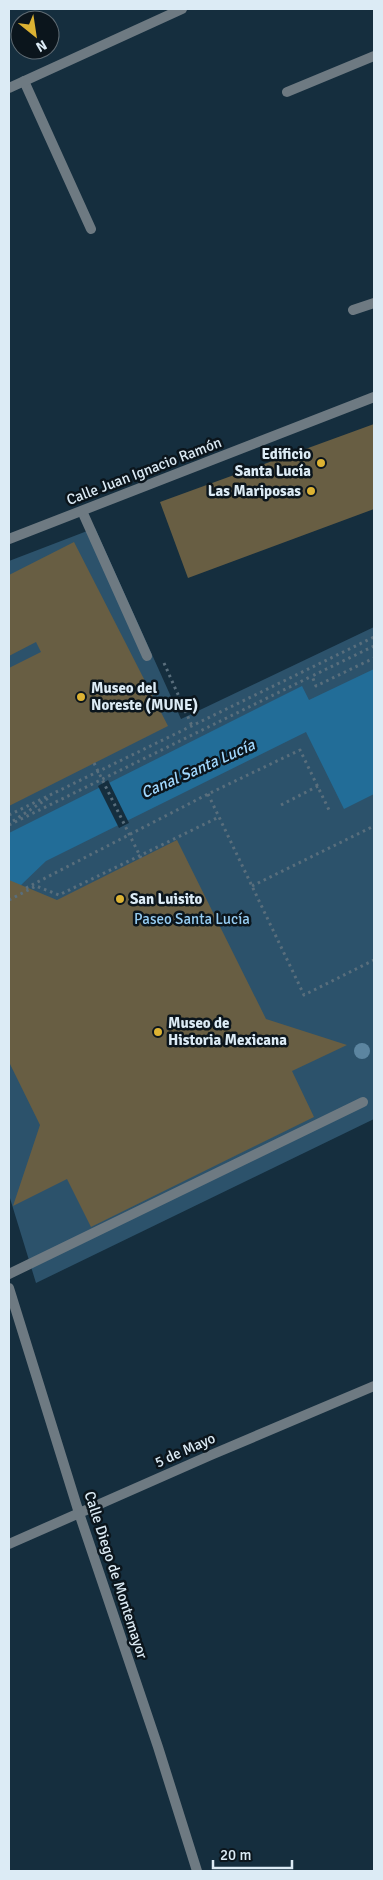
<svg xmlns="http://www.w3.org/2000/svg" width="383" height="1880" viewBox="0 0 383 1880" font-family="Signika,sans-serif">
<rect width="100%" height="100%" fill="#152e3e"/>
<path fill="#2c526b" d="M95 528 181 719 374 627V1119L36 1283 9 1195V561Z"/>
<path fill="#226d98" d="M374 669V794L344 809 306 732 46 861 21 885 9 891V833L302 686 309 700Z"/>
<path fill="#152e3e" d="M108 780 129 823 119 828 98 786Z"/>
<path fill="#685e43" d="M374 424V509L188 578 160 502Z
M74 542 168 726 9 806V668L41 652 36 642 9 656V575Z
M177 840 266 1019 347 1045 292 1071 314 1117 91 1227 67 1179 13 1206 40 1125 9 1062V880L57 900Z"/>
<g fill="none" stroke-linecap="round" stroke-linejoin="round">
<path stroke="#596e7c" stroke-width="3" stroke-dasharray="2.5 4" stroke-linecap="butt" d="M374 646 312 676 316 686 374 658
M164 663 192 726
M208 794 304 995 374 960
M281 805 318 786
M9 815 374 637
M13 821 50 797
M9 825 312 676
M252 886 374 826
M26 888 208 794 300 750 330 812
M9 900 36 886 59 895 219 817"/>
<path stroke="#6e7a82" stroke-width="10" d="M24 81 91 229
M287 92 374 56
M353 310 374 303
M82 511 147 656
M9 1274 363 1102"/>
<path stroke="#6e7a82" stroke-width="10" d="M9 88 182 9
M9 539 374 397
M9 1288 79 1513 158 1747 197 1871
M9 1544 211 1455 374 1386"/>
<path stroke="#596e7c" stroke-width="3" stroke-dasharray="2.5 4" stroke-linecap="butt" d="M94 763 141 858"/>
</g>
<circle fill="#5c85a0" cx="362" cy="1051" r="8"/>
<g fill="#dcb233" stroke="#0b151c" stroke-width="2">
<circle cx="321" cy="463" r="5"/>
<circle cx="311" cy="491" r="5"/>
<circle cx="81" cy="697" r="5"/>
<circle cx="120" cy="899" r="5"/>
<circle cx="158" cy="1032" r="5"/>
</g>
<g text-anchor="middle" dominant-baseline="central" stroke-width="5" stroke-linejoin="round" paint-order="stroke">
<g font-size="15" font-weight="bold" fill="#dcebf5" stroke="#0b151c" text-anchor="start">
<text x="311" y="454" text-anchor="end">Edificio<tspan x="311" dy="17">Santa Lucía</tspan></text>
<text x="301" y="491" text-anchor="end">Las Mariposas</text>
<text x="91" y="688">Museo del<tspan x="91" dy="17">Noreste (MUNE)</tspan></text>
<text x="130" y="899">San Luisito</text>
<text x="168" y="1023">Museo de<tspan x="168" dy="17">Historia Mexicana</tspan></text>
</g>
<g font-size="15" fill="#dcebf5" stroke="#0b151c">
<text transform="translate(144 471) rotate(-21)">Calle Juan Ignacio Ramón</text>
<text transform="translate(185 1450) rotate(-24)">5 de Mayo</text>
<text transform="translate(116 1575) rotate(72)">Calle Diego de Montemayor</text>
</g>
<g font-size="15" fill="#96ccf1" stroke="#0b151c">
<text x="192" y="919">Paseo Santa Lucía</text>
</g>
<g font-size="16" font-style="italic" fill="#a1d8fe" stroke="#0b151c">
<text transform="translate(198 769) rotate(-24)">Canal Santa Lucía</text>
</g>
</g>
<rect width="383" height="1880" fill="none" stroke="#dcebf5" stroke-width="20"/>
<g transform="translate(35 35) rotate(150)"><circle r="24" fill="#0b151c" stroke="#5f6b73"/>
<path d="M0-4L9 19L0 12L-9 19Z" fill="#dcb233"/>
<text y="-8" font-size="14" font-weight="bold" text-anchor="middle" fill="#dcebf5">N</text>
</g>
<path d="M213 1860v8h79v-8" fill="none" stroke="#dcebf5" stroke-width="2.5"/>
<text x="220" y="1860" font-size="15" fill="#dcebf5" stroke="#0b151c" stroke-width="4" paint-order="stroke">20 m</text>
</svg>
